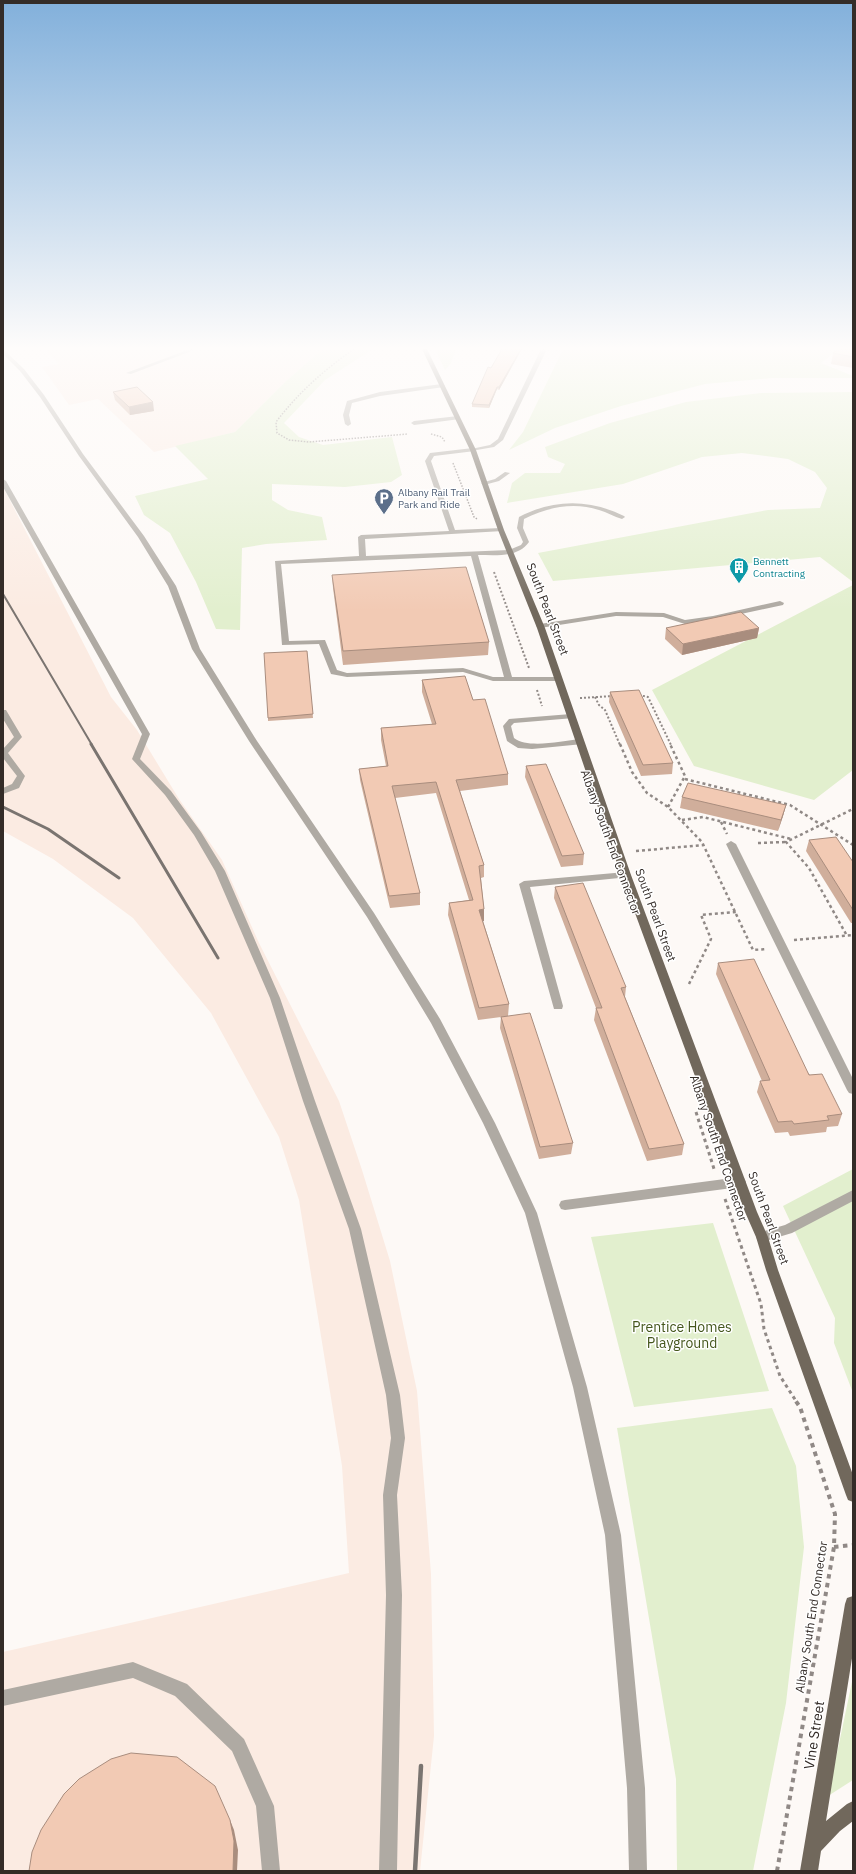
<svg xmlns="http://www.w3.org/2000/svg" width="856" height="1874" viewBox="0 0 856 1874" font-family="'IBM Plex Sans',sans-serif">
<rect width="100%" height="100%" fill="#fdf9f6"/>
<path fill="#fbebe2" d="M44 349H323L285 382 235 432 154 452 98 399 69 405 42 367 59 364Z
M3 487 111 697 137 730 179 799 222 860 259 943 339 1101 362 1170 390 1261 417 1391 431 1574 434 1736 420 1871H3V1652L349 1573 342 1466 299 1200 279 1137 211 1013 133 918 53 859 3 831Z"/>
<path fill="#e2efce" d="M323 349H373L325 380 284 423 299 437 323 445 392 437 402 475 391 482 345 487 272 484V500L288 510 322 517 327 540 266 544 242 548 240 630 216 629 196 582 170 533 144 515 135 496 208 479 175 446 235 432 285 382Z
M435 349H456L451 363 445 370Z
M563 349H839L821 363 853 376V378H772L705 384 621 406 555 428 509 450 523 432Z
M853 392V582L820 557 553 581 538 553 768 510 820 508 827 488 815 472 788 459 742 453 702 457 623 484 507 503 512 483 525 473H560L565 464 548 457 545 447 610 423 686 402 761 393Z
M853 585V770L814 800 694 766 652 690Z
M853 1169V1393L834 1343 835 1318 783 1206Z
M713 1223 769 1391 634 1407 591 1237Z
M772 1408 796 1466 804 1547 786 1703 753 1871H677L676 1779 617 1428Z
M853 1677V1780L828 1796Z"/>
<g fill="none" stroke-linecap="round" stroke-linejoin="round">
<path stroke="#908986" stroke-width="1.5" stroke-dasharray="1.5 1.5" stroke-linecap="butt" d="M354 349C324 370 298 393 276 422L277 433 289 440 309 442 408 434
M431 434 442 437 445 442
M453 463 474 517 477 519"/>
<path stroke="#908986" stroke-width="2" stroke-dasharray="2 2" stroke-linecap="butt" d="M494 572 529 668
M537 690 542 706
M639 695 648 697 671 745
M595 697 599 705 605 710 620 745
M580 698 613 696"/>
<path stroke="#908986" stroke-width="2.5" stroke-dasharray="3 3" stroke-linecap="butt" d="M620 744 632 772 647 793 668 807 702 842 753 950 767 949
M685 779 790 805 853 845
M668 807 685 776 670 744
M682 820 703 817 791 839
M721 822 727 834
M758 843 786 842
M636 851 704 845
M846 934 809 868 786 842 853 809
M794 940 853 935
M689 984 711 939 701 915 736 912"/>
<path stroke="#908986" stroke-width="3" stroke-dasharray="3.5 3.5" stroke-linecap="butt" d="M696 1112 715 1172
M725 1199 761 1304 764 1329 780 1376 796 1401"/>
<path stroke="#908986" stroke-width="4" stroke-dasharray="4.5 4.5" stroke-linecap="butt" d="M834 1547 853 1545
M777 1871 834 1547 835 1514 800 1407 795 1400"/>
<path fill="#afaaa3" fill-rule="evenodd" d="M3 349 24 369 44 395 83 454 144 536 176 586 200 649 257 741 374 913 440 1019 495 1123 537 1213 587 1387 621 1535 645 1788 647 1871H629L627 1788 605 1535 573 1387 525 1213 483 1123 431 1023 367 917 249 741 192 649 168 586 138 537 79 456 40 397 20 371 3 354Z
M190 349H197L131 374 126 373Z
M442 384 445 386 444 387 380 396 352 403 349 415 351 424 348 426 345 424 343 415 347 401 380 392Z
M458 416 460 417V419L414 425 411 423 414 421Z
M473 448 475 449V451L434 456 431 461 455 530 501 528 503 529V531L365 539 366 556 509 550 521 545 523 542 517 528 519 517C553 499 590 499 624 516L625 517 622 519C614 517 607 512 599 510 574 502 547 507 524 519L523 528 529 542C518 558 495 555 478 555L512 677H558L562 679 561 681H493L463 672 347 677 331 674 319 644 282 645 275 561 359 556 358 537 361 535 449 531 425 461 430 453ZM471 556 504 677H493L463 668 347 673 337 670 325 640 289 641 281 564Z
M505 472 510 473 499 481 484 485 481 483 495 479Z
M3 479 6 481 150 734 140 759 171 791 201 832 225 871 280 998 315 1101 361 1229 400 1395 405 1438 397 1495 402 1595 397 1871H379L386 1595 383 1495 391 1438 386 1395 349 1229 303 1101 270 998 215 871 194 835 165 795 132 759 142 734 3 487Z
M780 601 784 603 783 605 713 620 685 624 663 617 616 616 540 628 536 626 540 624 616 612 664 613 685 620 713 616Z
M3 710H6L22 737 8 753 25 776 19 788 3 794V788L12 784 17 776 3 758V749L14 737 3 719Z
M571 714 575 716 574 718 514 723 511 726 514 738C528 749 562 741 580 739L584 742 583 744 532 749 518 748 507 741 503 726 509 719Z
M731 841 736 844 853 1079V1094L849 1093 847 1090 726 844Z
M626 872 631 875 629 877 530 887 563 1006 562 1009H554L519 884 524 881Z
M740 1177 744 1178 746 1182 744 1186 740 1187 565 1210 561 1209 559 1205 561 1201 565 1200Z
M133 1662 187 1684 244 1739 274 1806 280 1871H262L256 1806 232 1751 175 1696 133 1678 3 1706V1690Z"/>
<path fill="#afaaa3" fill-rule="evenodd" d="M541 349H547L503 440 494 447 471 451V449L490 445 498 439Z
M853 1190V1201L792 1233 762 1242 758 1241 756 1237 758 1233 785 1225Z"/>
<path fill="#71685c" fill-rule="evenodd" d="M422 349H427L476 450 504 530 545 628 631 875 757 1212 768 1237 778 1270 853 1475V1502L848 1500 846 1495 766 1270 756 1237 745 1212 621 875 537 628 498 530 470 450Z
M853 1596V1652L826 1821 847 1804 853 1801V1821L840 1831 821 1851 818 1871H800L845 1604 847 1598Z"/>
<path stroke="#7a7470" stroke-width="2" d="M3 594 92 745"/>
<path stroke="#7a7470" stroke-width="3" d="M91 744 218 958
M3 807 48 829 119 878"/>
<path stroke="#7a7470" stroke-width="4.5" d="M415 1871 421 1766"/>
</g>
<path fill="#d0ae9b" d="M853 349V368L831 364 833 353Z
M519 354 499 390 497 389 489 408 472 407V404L491 368Z
M113 392 154 411 130 415 115 400Z
M332 575 489 642 488 655 343 665 333 588Z
M666 628H759L757 638 682 655 665 639Z
M307 651 313 718 268 721V718Z
M422 680 473 700 508 774V785L460 791 484 865V877L481 878 484 909V921H483L509 1004 508 1016 573 1143 571 1154 539 1159 500 1028 501 1017 478 1020 448 915 449 903 469 900 436 793 395 798 420 893V905L390 908 360 780 359 769 386 766 381 740V728L432 724 422 692Z
M610 692 673 763 672 774 641 776 609 702Z
M526 766 584 854 583 865 561 867 525 777Z
M682 797 786 805 783 816 778 831 680 808Z
M809 840 853 862V923H851L806 851Z
M555 887 626 987 625 997 684 1144 682 1155 647 1161 594 1020 596 1008 554 898Z
M718 963 842 1114 838 1126 827 1127 826 1132 790 1136 788 1132 775 1133 757 1092 760 1081H762L716 974Z"/>
<path fill="#a98d7e" d="M521 349H522L519 354 499 390V387Z
M497 387V389L489 408V405Z
M153 402 154 411 130 415 129 407Z
M759 628 757 638 682 655 683 644Z
M786 805 783 816 778 831 781 820Z
M484 909V921L479 922V910Z
M230 1820 234 1830 238 1850 237 1871H233Z"/>
<path fill="#f2cab4" stroke="#a98d7e" d="M502 349H521L499 387H497L489 405 472 404 488 367 491 368Z
M839 349H853V357L833 353Z
M137 387 153 402 129 407 113 392Z
M466 567 489 642 343 651 332 575Z
M741 612 759 628 683 644 666 628Z
M307 651 313 714 268 718 264 653Z
M465 676 473 700 485 699 508 774 456 780 484 865 479 866 484 909 479 910 509 1004 479 1008 449 903 473 900 436 782 392 786 420 893 389 896 359 769 388 766 381 728 436 724 422 680Z
M639 690 673 763 643 765 610 692Z
M546 764 584 854 562 856 526 766Z
M688 783 786 805 781 820 682 797Z
M836 837 853 862V910L809 840Z
M583 883 626 987 621 988 684 1144 649 1149 596 1008H602L555 887Z
M754 959 809 1075 822 1074 842 1114 827 1116 829 1120 794 1124 792 1121 778 1122 760 1081 770 1080 718 963Z
M530 1013 573 1143 540 1147 501 1017Z
M131 1753 177 1757 215 1786 230 1820 234 1841 233 1871H29L32 1852 41 1830 64 1794 79 1779 111 1759Z"/>
<linearGradient id="sky" x2="0" y2="1"><stop stop-color="#82b0db"/><stop offset="0.57" stop-color="#fefcfb"/><stop offset="1" stop-color="#fefcfb" stop-opacity="0"/></linearGradient>
<rect width="856" height="611" fill="url(#sky)"/>
<defs>
<g id="parking-pin" transform="scale(1)"><path d="M0 17L-7.5 6A9.5 9.5 0 1 1 7.5 6Z" fill="#5c6f8a" stroke="#fff"/><path d="M-3.5-5.5H1a3.5 3.5 0 0 1 0 7H-1V5.5H-3.5ZM-1-3.4V-.6H.8a1.4 1.4 0 0 0 0-2.8Z" fill="#fff"/></g>
<g id="building-pin" transform="scale(1)"><path d="M0 17L-7.5 6A9.5 9.5 0 1 1 7.5 6Z" fill="#0f9aa8" stroke="#fff"/><path d="M-4-6H4V6H1V3H-1V6H-4ZM-2.5-4.3h1.7v1.8h-1.7ZM.8-4.3h1.7v1.8H.8ZM-2.5-1h1.7V.8h-1.7ZM.8-1h1.7V.8H.8Z" fill="#fff"/></g>
</defs>
<g fill-rule="evenodd">
<use href="#parking-pin" x="384" y="498"/>
<use href="#building-pin" x="739" y="567"/>
</g>
<g text-anchor="middle" dominant-baseline="central" stroke-width="3" stroke-linejoin="round" paint-order="stroke">
<g font-size="10" fill="#4e5e75" stroke="#fff" text-anchor="start">
<text x="398" y="492">Albany Rail Trail<tspan x="398" dy="12">Park and Ride</tspan></text>
</g>
<g font-size="10" fill="#0d838f" stroke="#fff" text-anchor="start">
<text x="753" y="561">Bennett<tspan x="753" dy="12">Contracting</tspan></text>
</g>
<g font-size="12" fill="#342c28" stroke="#fff">
<text transform="translate(548 609) rotate(69)">South Pearl Street</text>
<text transform="translate(611 842) rotate(70)">Albany South End Connector</text>
<text transform="translate(656 915) rotate(70)">South Pearl Street</text>
<text transform="translate(719 1148) rotate(71)">Albany South End Connector</text>
<text transform="translate(769 1218) rotate(70)">South Pearl Street</text>
<text transform="translate(811 1617) rotate(-81)">Albany South End Connector</text>
</g>
<g font-size="14" fill="#45571d" stroke="#fff">
<text x="682" y="1327">Prentice Homes<tspan x="682" dy="16">Playground</tspan></text>
</g>
<g font-size="14" fill="#342c28" stroke="#fff">
<text transform="translate(814 1735) rotate(-81)">Vine Street</text>
</g>
</g>
<rect width="856" height="1874" fill="none" stroke="#342c28" stroke-width="8"/>
</svg>
